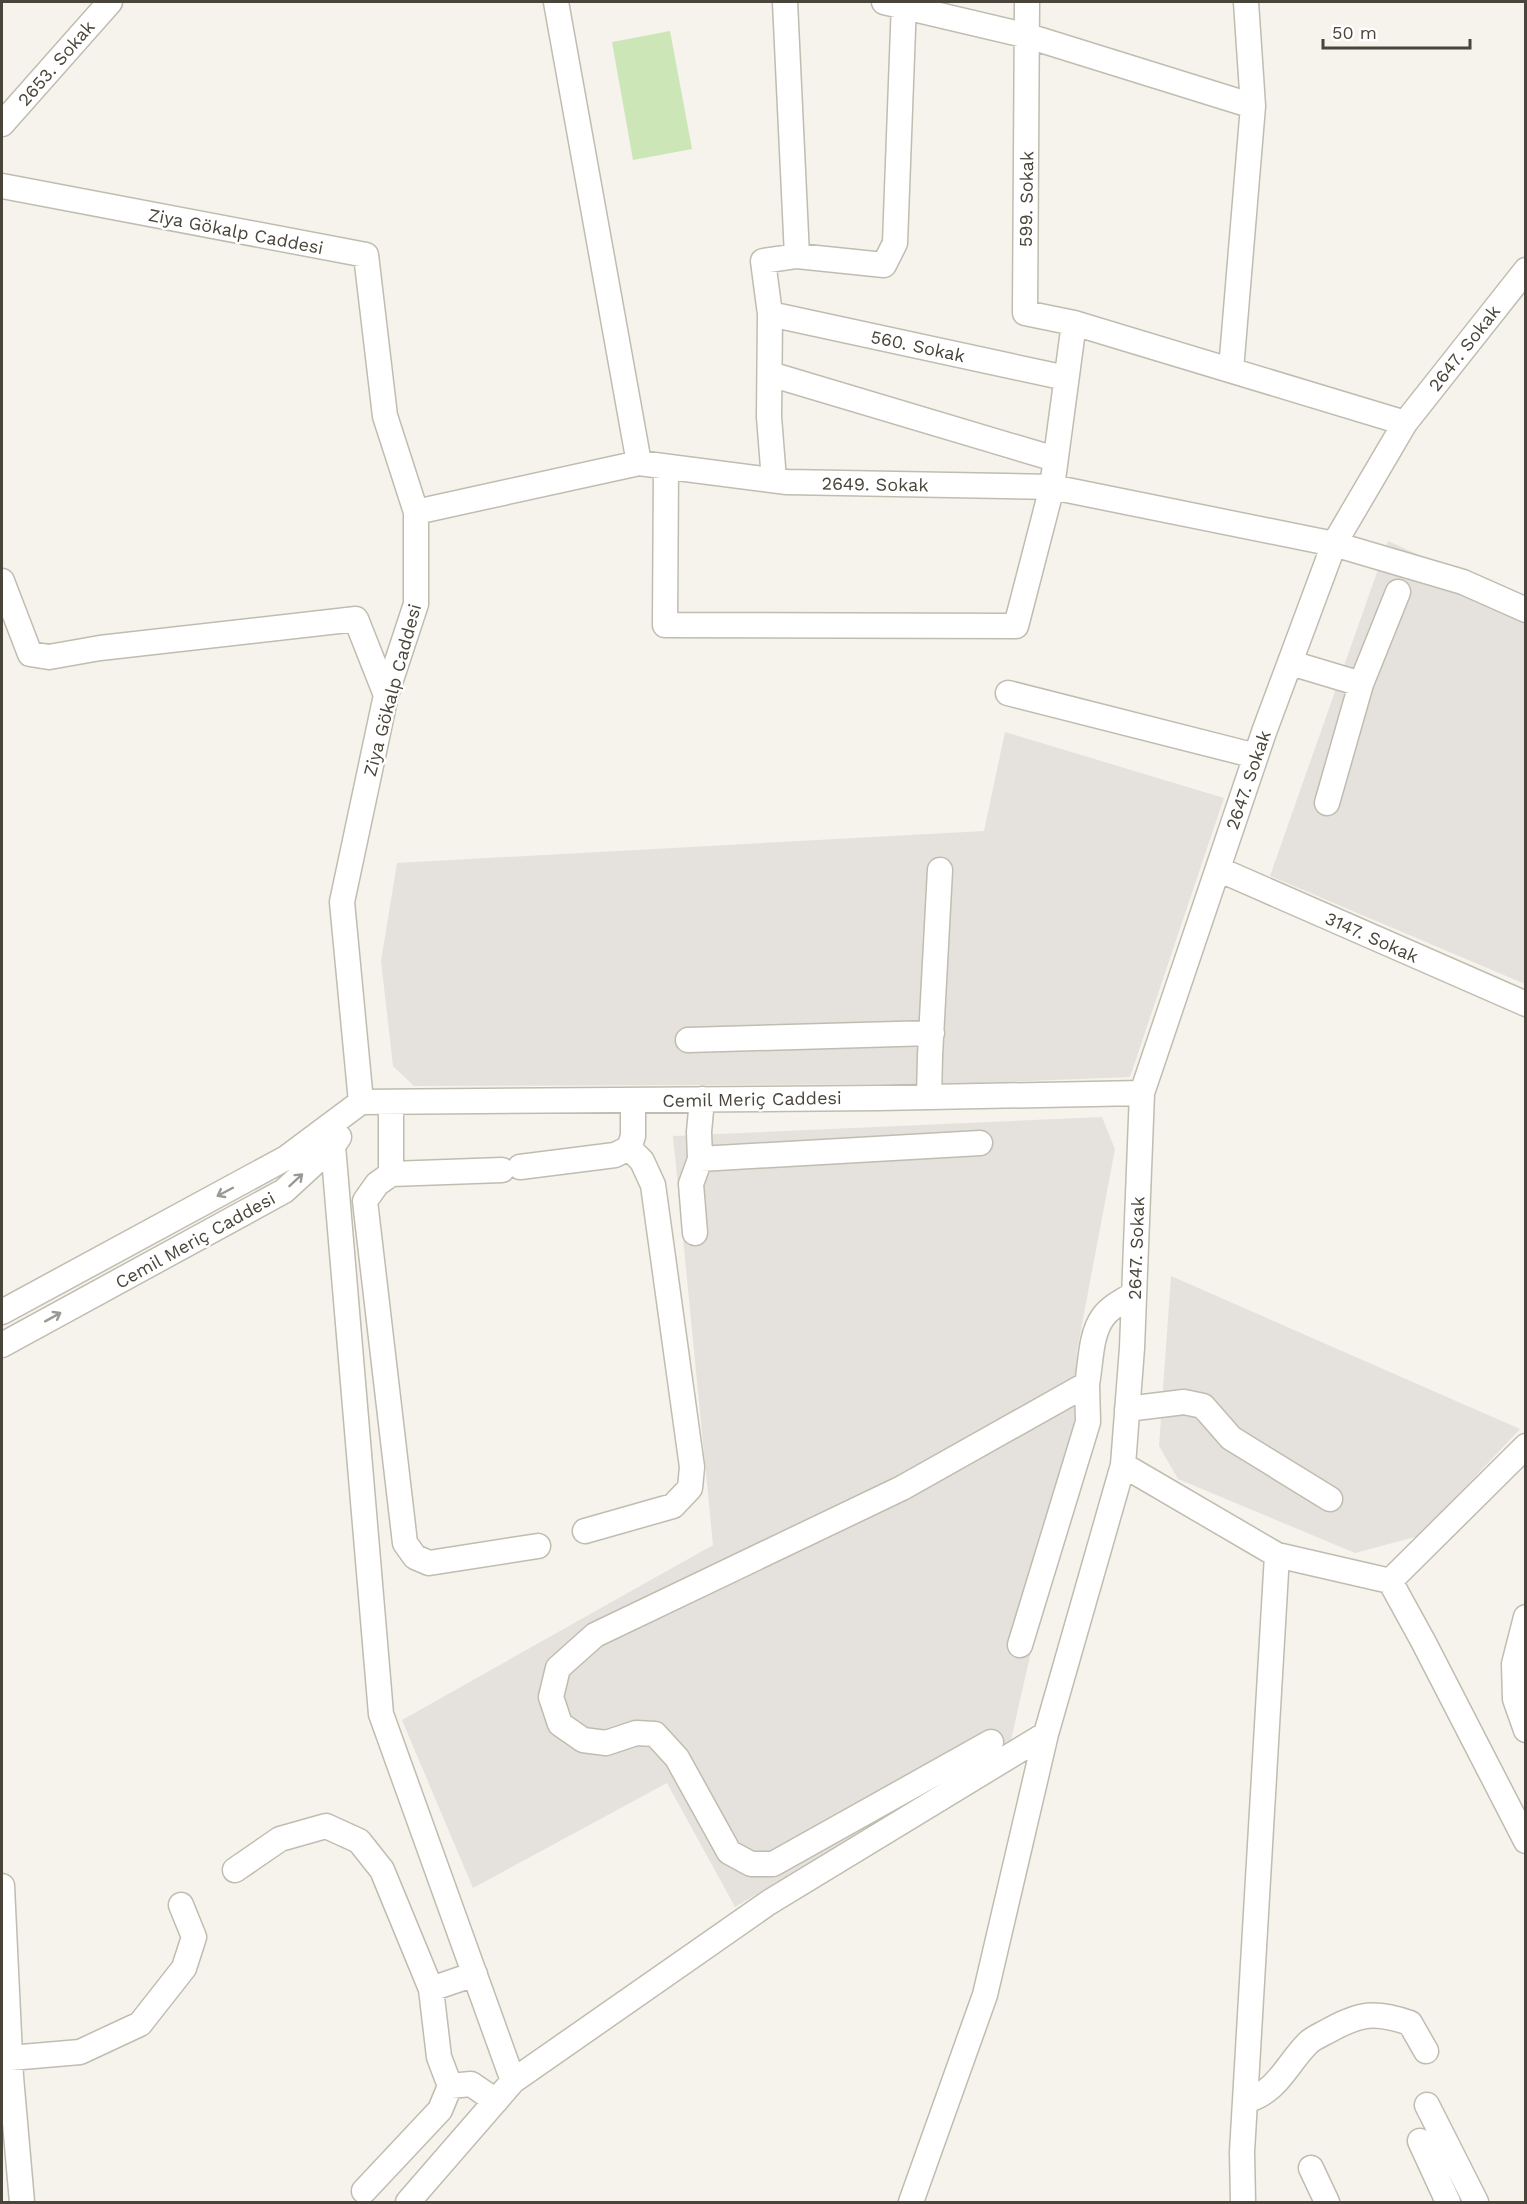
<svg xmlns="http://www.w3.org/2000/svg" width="1527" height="2204" viewBox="0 0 1527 2204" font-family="'Work Sans',sans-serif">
<rect width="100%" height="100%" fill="#f5f3ec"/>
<path fill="#e5e2dd" d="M1388 541 1525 603V984L1270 876Z
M1005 732 1224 798 1130 1077 956 1084 414 1086 393 1066 381 961 397 863 984 831Z
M1102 1117 1115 1149 1077 1351 1073 1466 1011 1740 735 1907 667 1783 473 1888 402 1720 713 1545 673 1136Z
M1171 1276 1520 1429 1419 1536 1355 1553 1178 1479 1159 1446Z"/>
<path fill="#cce6b8" d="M670 31 692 149 633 160 612 42Z"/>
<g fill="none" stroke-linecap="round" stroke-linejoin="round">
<g stroke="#c0bcaf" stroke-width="27">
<path id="minor" d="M556 2 639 463
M785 2 797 256 884 265 895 243 904 2
M884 2 1028 36 1253 106
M1027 2 1025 313 1074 323
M2 124 110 2
M2 186 366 255 385 416 416 512V604L386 695 342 902 361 1102
M770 314 1066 378
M1231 370 1253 106 1246 2
M770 374 1055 459
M666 467 665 625 1016 626 1052 487 1074 323 1405 423
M774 480 769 417 770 314 763 261 797 256
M416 512 639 463 787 482 1052 487 1334 544 1463 582 1526 610
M2 581 30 654 49 657 100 648 356 619 386 695
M1291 663 1361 684
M1008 693 1256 756
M1327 803 1361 684 1398 592
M1218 869 1526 1004
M688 1040 932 1033
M929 1097 930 1056 940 870
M391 1102V1174
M333 1146 381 1714 513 2081
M700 1159 980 1143
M520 1167 615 1155 629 1148 633 1136V1100
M502 1170 391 1174 377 1184 365 1201 405 1543 415 1557 429 1563 538 1546
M695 1233 691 1184 700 1159 699 1132 702 1099
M2 1312 286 1158 361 1102 879 1098 1142 1093
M2 1345 284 1191 333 1146 339 1137
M1127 1409 1184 1402 1203 1406 1231 1438 1330 1499
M1123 1465 1277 1555 1390 1581 1423 1641 1526 1841
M585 1531 673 1506 690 1488 692 1467 653 1185 642 1161 629 1148
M1390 1581 1526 1446
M1526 1617 1514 1664 1515 1699 1526 1730
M1020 1645 1088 1422 1087 1384
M991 1742 773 1864H751L729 1852 677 1758 655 1734 636 1733 606 1743 583 1740 560 1724 551 1697 558 1668 595 1635 902 1488 1087 1384C1091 1363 1090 1335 1103 1317 1110 1307 1124 1300 1134 1294
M235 1870 280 1839 326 1826 359 1841 382 1870 431 1989 439 2057 450 2086 440 2110 364 2191
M2 1886 11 2077 22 2202
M431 1989 475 1974
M10 2058 80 2052 140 2024 184 1968 194 1937 181 1905
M450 2086 471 2084 496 2101
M1245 2101C1278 2092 1286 2065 1308 2043 1313 2038 1321 2035 1328 2031 1360 2013 1375 2011 1410 2023L1426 2051
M1427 2105 1476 2202
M1420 2141 1448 2202
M1311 2168 1327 2202
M408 2202 513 2081 768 1903 1046 1734
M911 2202 985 1995 1046 1734 1123 1465 1132 1348 1142 1093 1264 732 1334 544 1405 423 1526 270
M1243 2202 1242 2152 1277 1555"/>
</g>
<use href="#minor" stroke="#fff" stroke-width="24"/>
</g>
<defs><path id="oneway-shaft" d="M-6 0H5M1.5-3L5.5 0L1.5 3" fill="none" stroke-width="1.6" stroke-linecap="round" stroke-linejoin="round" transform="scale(1.5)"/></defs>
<g stroke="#9b9993">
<use href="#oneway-shaft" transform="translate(296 1180) rotate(-43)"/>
<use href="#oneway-shaft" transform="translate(225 1192) rotate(152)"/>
<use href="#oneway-shaft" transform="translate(53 1317) rotate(-29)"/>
</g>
<g text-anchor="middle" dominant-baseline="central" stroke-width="5" stroke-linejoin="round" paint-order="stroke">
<g font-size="18" fill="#49453a" stroke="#fff">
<text transform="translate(56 63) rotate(-49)">2653. Sokak</text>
<text transform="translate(1026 199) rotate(-89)">599. Sokak</text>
<text transform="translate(236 231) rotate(11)">Ziya Gökalp Caddesi</text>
<text transform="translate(918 346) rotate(12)">560. Sokak</text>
<text transform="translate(1464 348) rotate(-52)">2647. Sokak</text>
<text transform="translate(875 484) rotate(1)">2649. Sokak</text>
<text transform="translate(392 690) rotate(-75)">Ziya Gökalp Caddesi</text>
<text transform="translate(1248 780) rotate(-71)">2647. Sokak</text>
<text transform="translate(1372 937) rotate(24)">3147. Sokak</text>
<text transform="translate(752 1099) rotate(-1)">Cemil Meriç Caddesi</text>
<text transform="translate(195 1240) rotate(-29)">Cemil Meriç Caddesi</text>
<text transform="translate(1136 1248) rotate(-88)">2647. Sokak</text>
</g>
</g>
<rect width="1527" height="2204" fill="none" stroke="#49453a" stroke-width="6"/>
<path d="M1323 39v9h147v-9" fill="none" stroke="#49453a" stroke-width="3"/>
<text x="1332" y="39" font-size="18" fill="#49453a" stroke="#ffffff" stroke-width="4.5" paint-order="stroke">50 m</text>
</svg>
